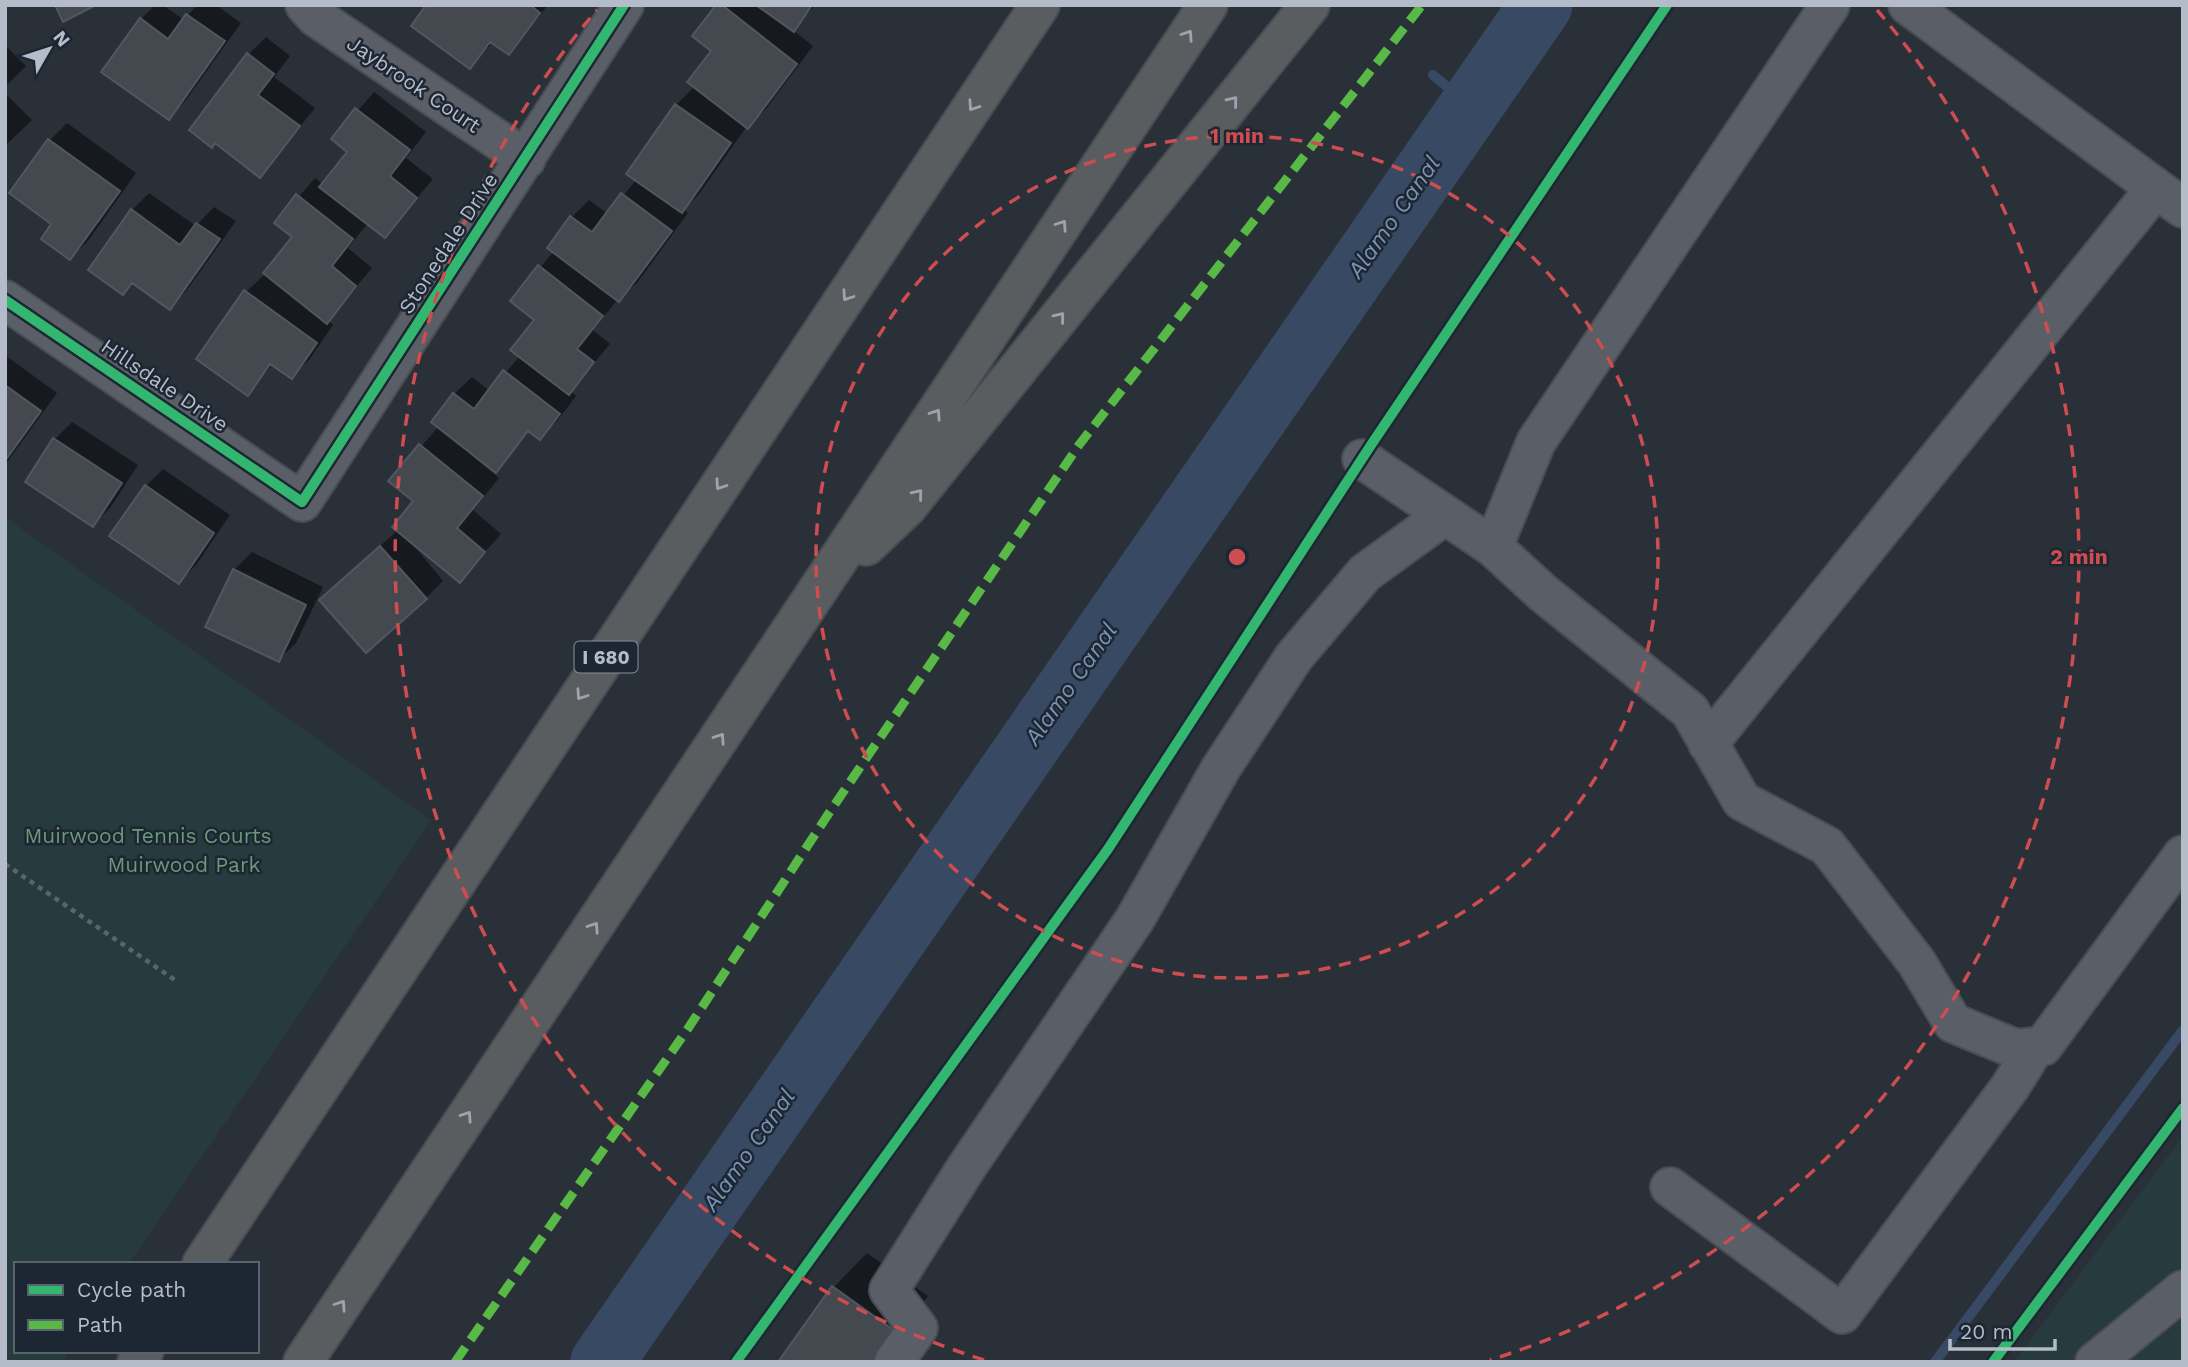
<svg xmlns="http://www.w3.org/2000/svg" width="2188" height="1367" viewBox="0 0 2188 1367" font-family="'Work Sans',sans-serif">
<rect width="100%" height="100%" fill="#2a3038"/>
<path fill="#273a3e" d="M5 517 431 820 129 1264H16V1351H69L62 1362H5Z
M2183 1136V1362H2014Z"/>
<path fill="#0007" d="M155 5H163L184 20 197 5H216L241 23 186 100 169 118 141 19Z
M428 5H548L508 53 493 42 470 67Z
M718 5H815L793 30 813 46 765 110 747 126 699 194 684 209 688 213 637 283 618 299 593 330 610 344 570 391 576 396 557 421 539 438 530 431 496 470 471 451 469 453 499 478 473 510 501 534 460 580 407 537 443 581 426 598 338 583 398 530 415 501 391 481 439 426 454 394 472 377 490 391 520 356 536 319 512 301 554 251 549 248 572 217 589 200 608 214 637 179 628 173 676 105 695 86 714 50Z
M266 37 290 56 274 77 315 108 260 176 248 55Z
M5 45 26 66 5 87Z
M374 92 426 132 406 158 433 179 385 236 368 223 348 248 372 268 328 320 333 325 309 360 291 377 273 364 247 393 246 292 264 275 294 236 276 223 315 178 324 185 350 151 333 139Z
M5 93 32 120 5 146Z
M67 123 136 173 88 241 70 258 53 223 50 140Z
M149 193 196 226 214 207 236 221 187 290 170 308 134 283 123 293 132 210Z
M5 355 57 393 5 465Z
M72 422 138 465 110 508 93 525 27 481 55 439Z
M163 469 230 515 196 565 179 582 146 486Z
M252 552 323 587 296 643 278 660 234 570Z
M867 1253 928 1296 881 1362H780L834 1287Z"/>
<g fill="none" stroke-linecap="round" stroke-linejoin="round">
<path stroke="#384963" stroke-width="10" d="M1433 75 1471 107
M1935 1362 2183 1030"/>
<path stroke="#384963" stroke-width="63" d="M602 1362 1541 5"/>
</g>
<path fill="#444950" stroke="#52575f" stroke-width="2" d="M55 5H96L63 22Z
M426 5H530L540 13 509 55 490 42 470 69 411 26Z
M716 5H722L797 64 748 129 687 82 711 51 692 36Z
M756 5H812L794 32Z
M186 14 225 41 169 120 101 72 140 18 168 39Z
M247 53 274 74 258 95 300 126 260 178 215 143 212 148 189 130Z
M675 104 731 143 682 213 626 174Z
M355 108 410 150 390 176 417 198 385 238 319 187 347 152 331 139Z
M48 139 120 191 70 260 41 239 51 224 9 193Z
M621 193 672 231 619 302 547 248 570 216 592 232Z
M296 194 353 239 332 266 356 286 327 324 263 273 292 237 274 223Z
M131 209 180 245 196 223 220 239 170 310 132 283 123 295 88 270Z
M538 265 603 316 577 349 594 362 569 395 510 350 534 320 510 301Z
M244 290 317 343 292 379 270 364 248 396 196 359Z
M503 370 560 414 540 440 528 431 496 473 431 422 453 393 474 409Z
M5 385 41 411 5 461Z
M53 438 122 483 93 527 25 482Z
M419 444 483 496 457 528 485 552 460 583 392 527 413 501 388 481Z
M145 485 214 533 179 584 109 536Z
M380 546 427 599 366 653 319 600Z
M233 569 306 605 279 662 205 627Z
M832 1286 895 1331 873 1362H778Z"/>
<g fill="none" stroke-linecap="round" stroke-linejoin="round">
<g stroke="#484c53" stroke-width="42">
<path id="minor" d="M305 5 316 17 526 159
M1830 5 1536 442 1493 547 1543 593 1690 711 1742 801 1827 846 1917 963 1953 1023 2016 1049 2043 1046 2183 855
M1908 5 2183 208
M5 300 302 502 624 5
M1362 459 1493 547
M1708 744 2156 188
M1670 1187 1842 1314 2010 1087 2035 1047
M894 1362 918 1328 889 1290 966 1168 1135 919 1221 768 1294 657 1365 573 1445 515
M2095 1362 2183 1290"/>
</g>
<g stroke="#474c53" stroke-width="42">
<path id="highway" d="M866 546 907 507 1310 5
M202 1264 1040 5
M137 1362 144 1351
M303 1362 1208 5"/>
</g>
<path stroke="#5d636a" stroke-width="4.5" stroke-dasharray="5 5" stroke-linecap="butt" d="M5 864 175 980"/>
<use href="#minor" stroke="#5a5e66" stroke-width="38"/>
<use href="#highway" stroke="#5a5d60" stroke-width="38"/>
<path stroke="#58b947" stroke-width="9" stroke-dasharray="18 9" stroke-linecap="butt" d="M455 1362 687 1030 829 813 1079 445 1422 5"/>
<g stroke="#1d2633" stroke-width="15">
<path id="cycleway" d="M5 300 302 502 624 5
M736 1362 1108 849 1371 445 1667 5
M1993 1362 2183 1108"/>
</g>
<use href="#cycleway" stroke="#33b770" stroke-width="10"/>
</g>
<defs><path id="oneway-chevron" d="M-2-3.5L2.5 0L-2 3.5" fill="none" stroke-width="1.6" stroke-linecap="round" stroke-linejoin="round" transform="scale(1.75)"/></defs>
<g stroke="#9ea4af">
<use href="#oneway-chevron" transform="translate(1188 35) rotate(-56)"/>
<use href="#oneway-chevron" transform="translate(1233 101) rotate(-51)"/>
<use href="#oneway-chevron" transform="translate(973 106) rotate(124)"/>
<use href="#oneway-chevron" transform="translate(1062 225) rotate(-56)"/>
<use href="#oneway-chevron" transform="translate(847 296) rotate(124)"/>
<use href="#oneway-chevron" transform="translate(1060 317) rotate(-51)"/>
<use href="#oneway-chevron" transform="translate(936 414) rotate(-56)"/>
<use href="#oneway-chevron" transform="translate(720 485) rotate(124)"/>
<use href="#oneway-chevron" transform="translate(918 494) rotate(-51)"/>
<use href="#oneway-chevron" transform="translate(581 695) rotate(124)"/>
<use href="#oneway-chevron" transform="translate(720 738) rotate(-56)"/>
<use href="#oneway-chevron" transform="translate(594 927) rotate(-56)"/>
<use href="#oneway-chevron" transform="translate(467 1116) rotate(-56)"/>
<use href="#oneway-chevron" transform="translate(341 1305) rotate(-56)"/>
</g>
<g fill="none" stroke="#ce4d50" stroke-width="3.5" stroke-dasharray="12 9">
<circle cx="1237" cy="557" r="421"/>
<path d="M984 1360A842 842 0 0 1 597 10M1877 10A842 842 0 0 1 1490 1360"/>
</g>
<g text-anchor="middle" dominant-baseline="central" stroke-width="5" stroke-linejoin="round" paint-order="stroke">
<rect fill="#1d2633" stroke="#878f9c" stroke-width="2" x="574.5" y="641.5" width="63" height="31" rx="5"/>
<g font-size="19" font-weight="bold" fill="#b4bcc9">
<text x="606" y="657">I 680</text>
</g>
<g font-size="21" fill="#b4bcc9" stroke="#1d2633">
<text transform="translate(414 84) rotate(34)">Jaybrook Court</text>
<text transform="translate(448 243) rotate(-57)">Stonedale Drive</text>
<text transform="translate(165 385) rotate(34)">Hillsdale Drive</text>
</g>
<g font-size="21" fill="#6b9a76" stroke="#1d2633">
<text x="148" y="835">Muirwood Tennis Courts</text>
<text x="184" y="864">Muirwood Park</text>
</g>
<g font-size="23" font-style="italic" fill="#7c92b1" stroke="#1d2633">
<text transform="translate(1394 217) rotate(-55)">Alamo Canal</text>
<text transform="translate(1071 684) rotate(-55)">Alamo Canal</text>
<text transform="translate(749 1150) rotate(-55)">Alamo Canal</text>
</g>
</g>
<circle cx="1237" cy="557" r="10" fill="#ce4d50" stroke="#1d2633" stroke-width="3.5"/>
<g font-size="21" text-anchor="middle" font-weight="bold" fill="#ce4d50" stroke="#1d2633" stroke-width="5" stroke-linejoin="round" paint-order="stroke">
<text x="1237" y="143">1 min</text>
<text x="2079" y="564">2 min</text>
</g>
<rect width="2188" height="1367" fill="none" stroke="#b4bcc9" stroke-width="14"/>
<rect x="14" y="1262" width="245" height="91" fill="#1d2633" stroke="#59626f" stroke-width="2"/>
<rect x="28" y="1285" width="35" height="10" fill="#33b770" stroke="#59626f" stroke-width="2"/>
<text x="77" y="1297" font-size="21" fill="#b4bcc9">Cycle path</text>
<rect x="28" y="1320" width="35" height="10" fill="#58b947" stroke="#59626f" stroke-width="2"/>
<text x="77" y="1332" font-size="21" fill="#b4bcc9">Path</text>
<g transform="translate(49 49) rotate(51)" stroke="#1d2633" stroke-width="5" paint-order="stroke">
<path d="M0-5L12 26L0 18L-12 26Z" fill="#b4bcc9"/>
<text y="-10" font-size="19" font-weight="bold" text-anchor="middle" fill="#b4bcc9">N</text>
</g>
<path d="M1950 1339v10h105v-10" fill="none" stroke="#b4bcc9" stroke-width="3.5"/>
<text x="1960" y="1339" font-size="21" fill="#b4bcc9" stroke="#1d2633" stroke-width="5" paint-order="stroke">20 m</text>
</svg>
